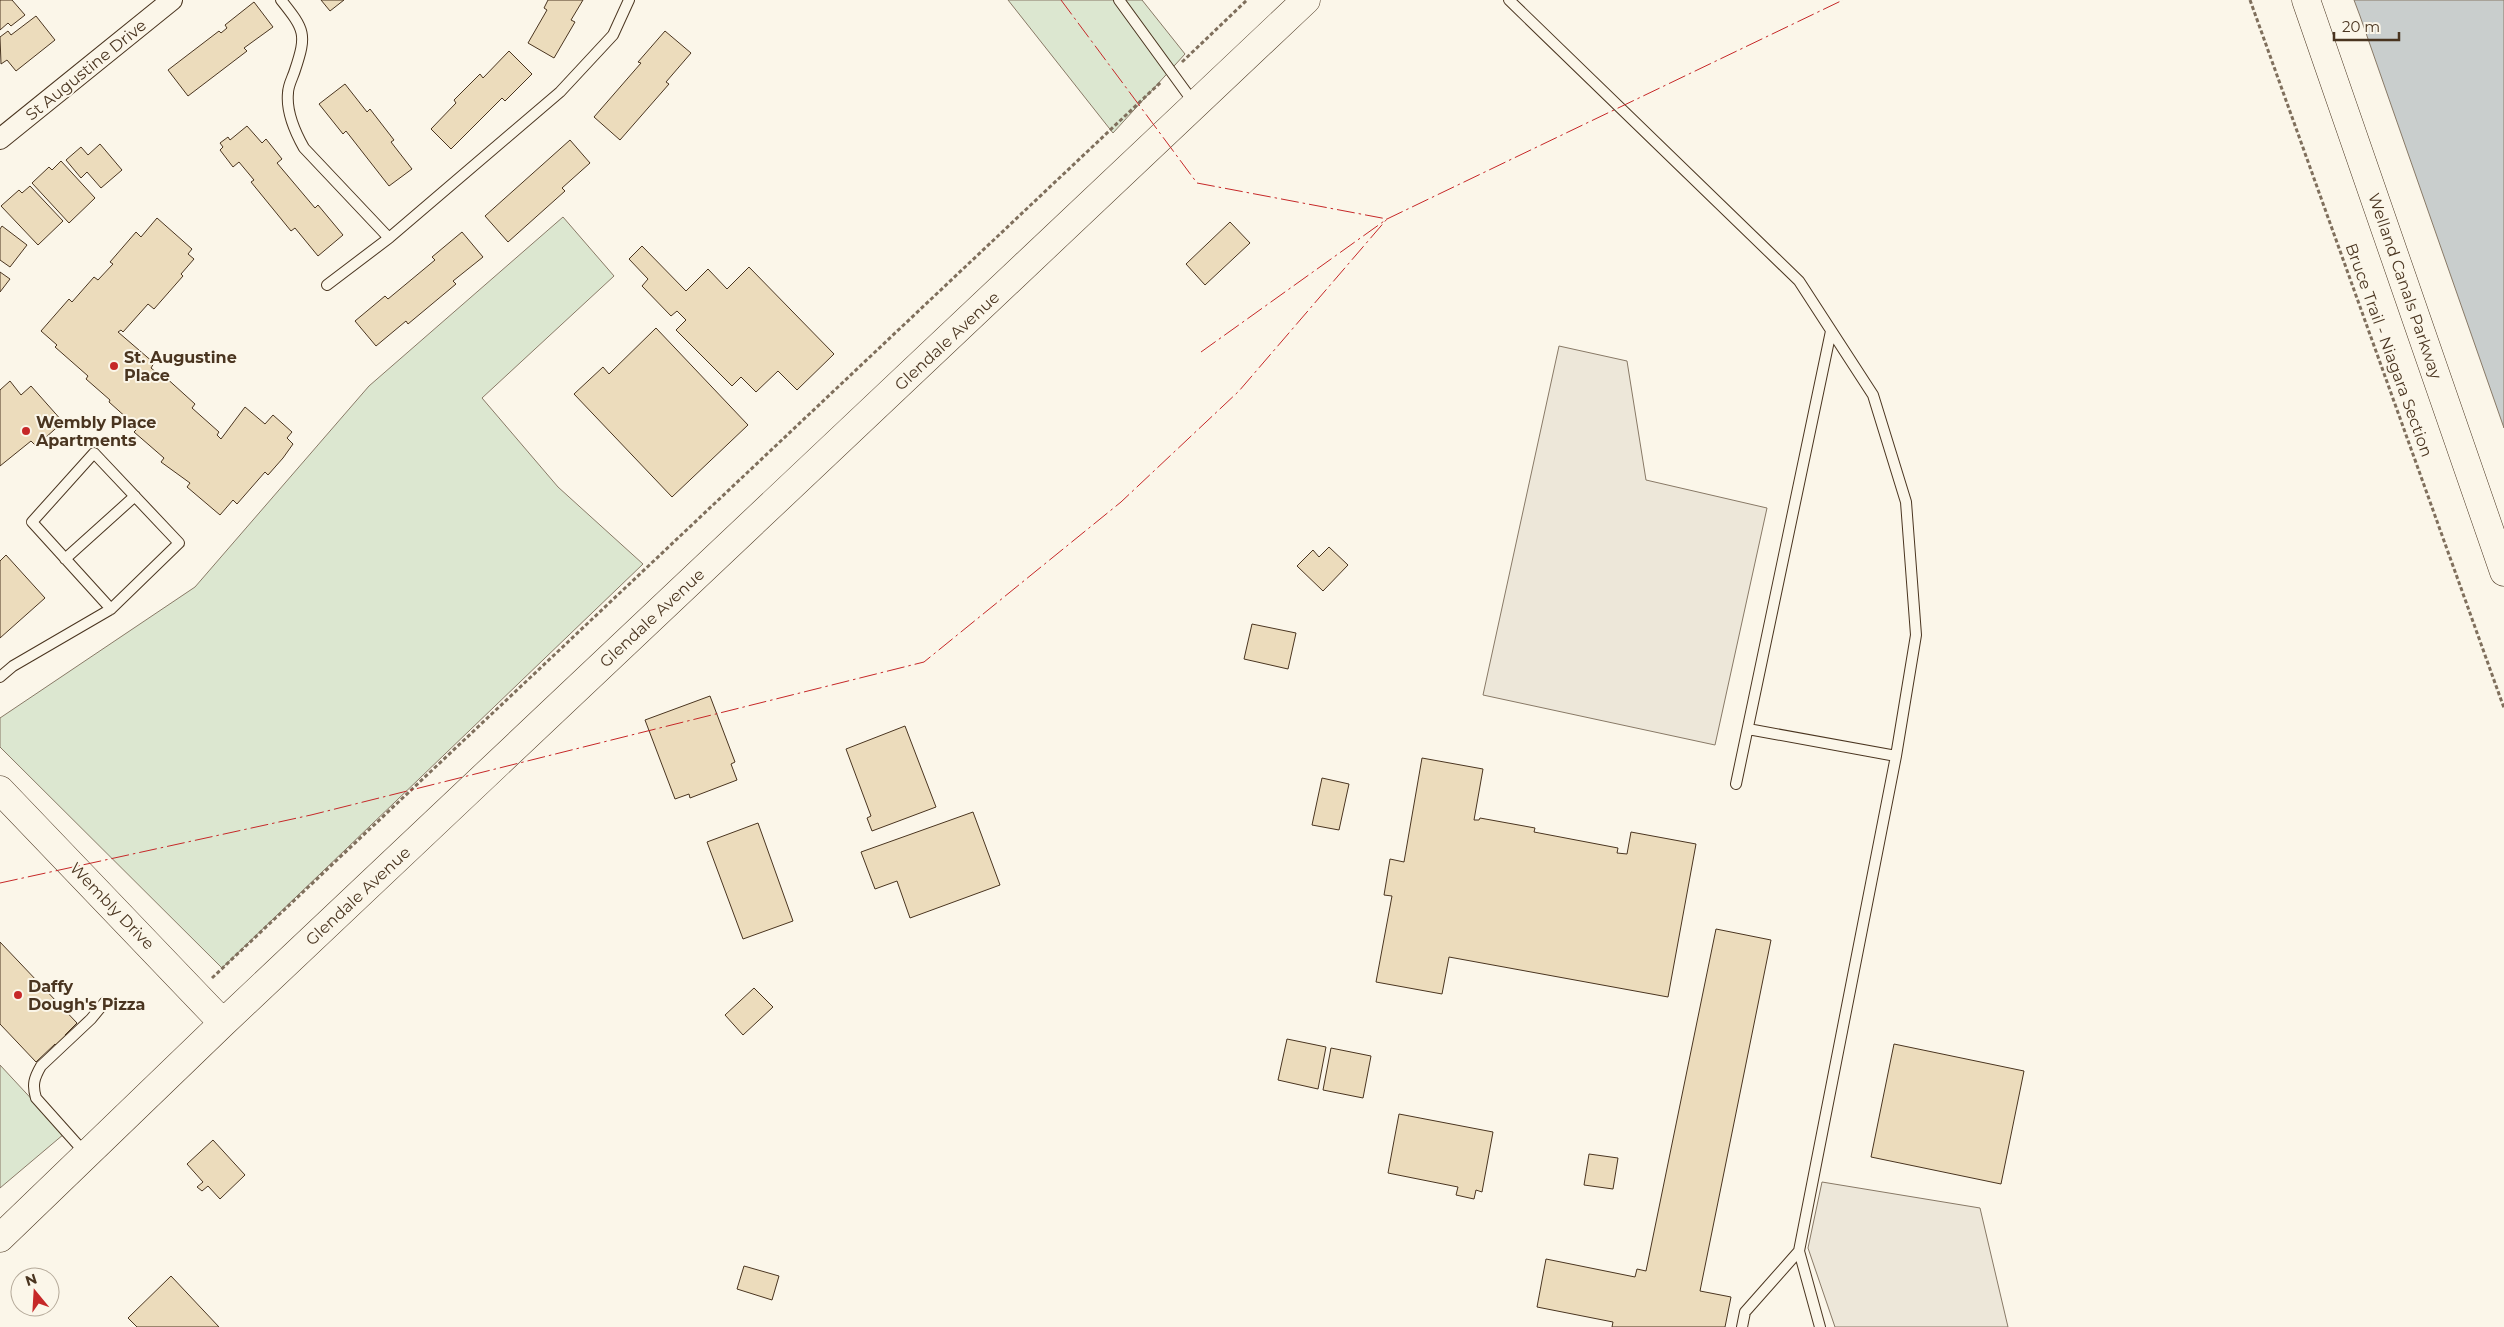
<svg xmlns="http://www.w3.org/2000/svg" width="2504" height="1327" viewBox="0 0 2504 1327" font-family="Montserrat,sans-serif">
<rect width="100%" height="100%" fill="#fbf6e9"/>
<path fill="#dce7d0" stroke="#887966" d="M1008 0H1142L1185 54 1113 133Z
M563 217 614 276 482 398 558 487 643 564 222 968 0 747V718L195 587 369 386Z
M0 1065 64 1134 0 1188Z"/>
<path fill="#ede7d9" stroke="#887966" d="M1559 346 1627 361 1646 480 1767 508 1715 745 1483 695Z
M1822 1182 1980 1208 2008 1327H1835L1808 1248Z"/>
<path fill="#c9cecd" stroke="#887966" d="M2354 0H2504V428L2360 16Z"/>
<path fill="#ecdcbc" stroke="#4a3520" d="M0 0H12L25 15 11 26 8 23 0 30Z
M321 0H344L330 11Z
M548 0H583L571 20 575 22 554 58 528 43 547 10 544 8Z
M254 2 273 27 244 48 247 51 188 96 168 70 219 31 221 33 227 28 225 25Z
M36 16 55 40 16 71 7 60 1 64 0 37 8 31 11 35Z
M665 31 691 53 666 82 669 84 620 140 594 117 641 63 638 62Z
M509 51 532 74 505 101 502 98 451 149 431 129 456 103 454 100 480 74 483 78Z
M345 84 367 112 370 109 394 140 391 142 412 169 389 186 346 131 343 134 319 104Z
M247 126 262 143 266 139 282 159 277 163 315 208 318 205 343 235 318 256 295 228 291 231 251 182 254 180 239 162 233 167 220 150 223 147 220 143 228 137 230 140Z
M570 140 590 163 562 188 565 191 508 242 485 216Z
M100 144 122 170 101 188 87 172 81 178 66 160 81 147 88 155Z
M61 161 95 198 69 223 32 183 49 167 52 170Z
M30 186 63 221 38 245 1 206 19 190 22 193Z
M157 218 192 249 188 254 194 259 181 274 183 276 154 309 148 304 123 332 121 330 118 332 154 363 151 368 162 377 163 375 195 404 192 408 219 432 217 435 221 439 245 407 265 424 273 415 292 432 287 438 293 444 283 458 268 475 265 472 237 504 233 500 220 515 187 487 190 483 161 462 164 458 134 432 138 428 109 402 110 400 86 379 88 376 55 347 57 345 41 331 69 299 72 302 94 277 98 280 113 264 110 262 136 232 141 237Z
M1230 222 1250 243 1205 285 1186 264Z
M2 226 27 245 10 267 0 260V229Z
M462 232 483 257 453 281 456 284 408 324 406 321 376 346 355 321 385 296 388 299 435 260 432 257Z
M642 246 686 291 708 269 727 289 749 267 834 354 797 390 778 371 756 392 741 377 732 386 676 330 686 320 677 311 671 316 642 286 648 279 629 259Z
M0 272 10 279 0 292Z
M656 328 748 425 672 497 574 394 603 367 609 374Z
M10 381 21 395 31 386 63 422 36 446 31 441 0 466V390Z
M1329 547 1348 565 1323 591 1297 566 1313 550 1319 557Z
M6 555 45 598 0 638V561Z
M1252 624 1296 633 1288 669 1244 659Z
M710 696 735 762 731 764 737 780 690 798 689 794 675 799 645 720Z
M905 726 936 807 872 831 867 818 871 816 846 749Z
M1422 758 1483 769 1474 820H1479L1480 818 1535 828 1534 832 1618 848 1617 853 1627 854 1631 832 1696 844 1668 997 1449 957 1442 994 1376 982 1392 896 1384 895 1390 859 1404 862Z
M1322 778 1349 784 1339 830 1312 825Z
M973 812 1000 885 910 918 897 881 875 889 861 852Z
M758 823 793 921 743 939 707 842Z
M1716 929 1771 940 1700 1291 1731 1297 1725 1327H1612L1613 1322 1537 1307 1546 1259 1635 1277 1637 1269 1646 1271Z
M0 942 77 1023 65 1035 68 1039 59 1048 55 1044 36 1062 0 1024Z
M754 988 773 1007 743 1035 725 1015Z
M1287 1039 1326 1047 1318 1089 1278 1080Z
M1894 1044 2024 1071 2001 1184 1871 1157Z
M1331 1048 1371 1056 1363 1098 1323 1090Z
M1399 1114 1493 1132 1482 1192 1476 1190 1474 1199 1456 1195 1458 1187 1388 1173Z
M213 1140 245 1175 220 1199 208 1186 202 1191 197 1187 203 1182 187 1164Z
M1589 1154 1618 1158 1613 1189 1584 1185Z
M744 1266 779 1276 772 1300 737 1289Z
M171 1276 219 1327H137L128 1318Z"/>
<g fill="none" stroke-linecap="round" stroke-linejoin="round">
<g stroke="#4a3520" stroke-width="12">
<path id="lane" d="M281 0C305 30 307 34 295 70 293 77 288 85 288 93 286 112 295 132 304 148L389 238
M1119 0 1194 103
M1509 0 1799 281 1873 395 1906 502 1916 635 1896 756 1799 1251 1820 1327
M327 285 389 238 560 92 613 35 629 0
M65 559 135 496
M0 677 13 666 111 609 179 543 94 453 32 522 111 609
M1748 729 1896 756
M1736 784 1831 331
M86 1154 36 1098C32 1085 34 1078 41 1066L91 1019 105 1002
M1742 1327 1745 1312 1799 1251"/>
</g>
<g stroke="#4a3520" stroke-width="22">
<path id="street" d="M0 139 172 0"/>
</g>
<g stroke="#4a3520" stroke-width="29">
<path id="secondary" d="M2306 0 2504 572
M0 790 223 1023
M0 1238 223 1023 1306 0"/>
</g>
<path stroke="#7f6f5c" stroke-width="3" stroke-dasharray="4 2.5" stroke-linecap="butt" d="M2250 0 2504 708
M1182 62 1247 0
M212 978 1161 82"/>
<use href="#lane" stroke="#fbf6e9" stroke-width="10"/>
<use href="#street" stroke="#fbf6e9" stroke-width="20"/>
<use href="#secondary" stroke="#fbf6e9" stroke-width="28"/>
<path stroke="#c62828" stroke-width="1" stroke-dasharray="18 4 2.5 4" stroke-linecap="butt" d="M1061 0 1197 183 1387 219
M1201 352 1387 219 1843 0
M0 883 311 815 924 662 1121 502 1239 391 1387 219"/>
</g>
<g fill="#c62828" stroke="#fbf6e9" stroke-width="2">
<circle cx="114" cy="366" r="5"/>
<circle cx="26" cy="431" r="5"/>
<circle cx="18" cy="995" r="5"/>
</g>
<g text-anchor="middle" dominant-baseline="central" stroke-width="4" stroke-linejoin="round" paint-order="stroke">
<g font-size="16" fill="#4a3520" stroke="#fbf6e9">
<text transform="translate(86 70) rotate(-39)">St Augustine Drive</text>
<text transform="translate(2405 286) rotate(71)">Welland Canals Parkway</text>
<text transform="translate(947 341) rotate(-43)">Glendale Avenue</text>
<text transform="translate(2389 350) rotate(70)">Bruce Trail - Niagara Section</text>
<text transform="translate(652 618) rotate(-43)">Glendale Avenue</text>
<text transform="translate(358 896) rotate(-43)">Glendale Avenue</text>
<text transform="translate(112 906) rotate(46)">Wembly Drive</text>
</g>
<g font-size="16" font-weight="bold" fill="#4a3520" stroke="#fbf6e9" text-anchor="start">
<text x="124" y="357">St. Augustine<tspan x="124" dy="18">Place</tspan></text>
<text x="36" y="422">Wembly Place<tspan x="36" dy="18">Apartments</tspan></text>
<text x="28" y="986">Daffy<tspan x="28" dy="18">Dough's Pizza</tspan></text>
</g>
</g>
<g transform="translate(35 1292) rotate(342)"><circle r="24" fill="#fbf6e9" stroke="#b4a999"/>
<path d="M0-4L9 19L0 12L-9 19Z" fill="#c62828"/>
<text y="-8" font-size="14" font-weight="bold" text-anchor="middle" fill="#4a3520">N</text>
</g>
<path d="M2334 32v8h65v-8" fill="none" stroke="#4a3520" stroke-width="2.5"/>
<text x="2342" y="32" font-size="15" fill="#4a3520" stroke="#fbf6e9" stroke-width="4" paint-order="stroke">20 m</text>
</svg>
